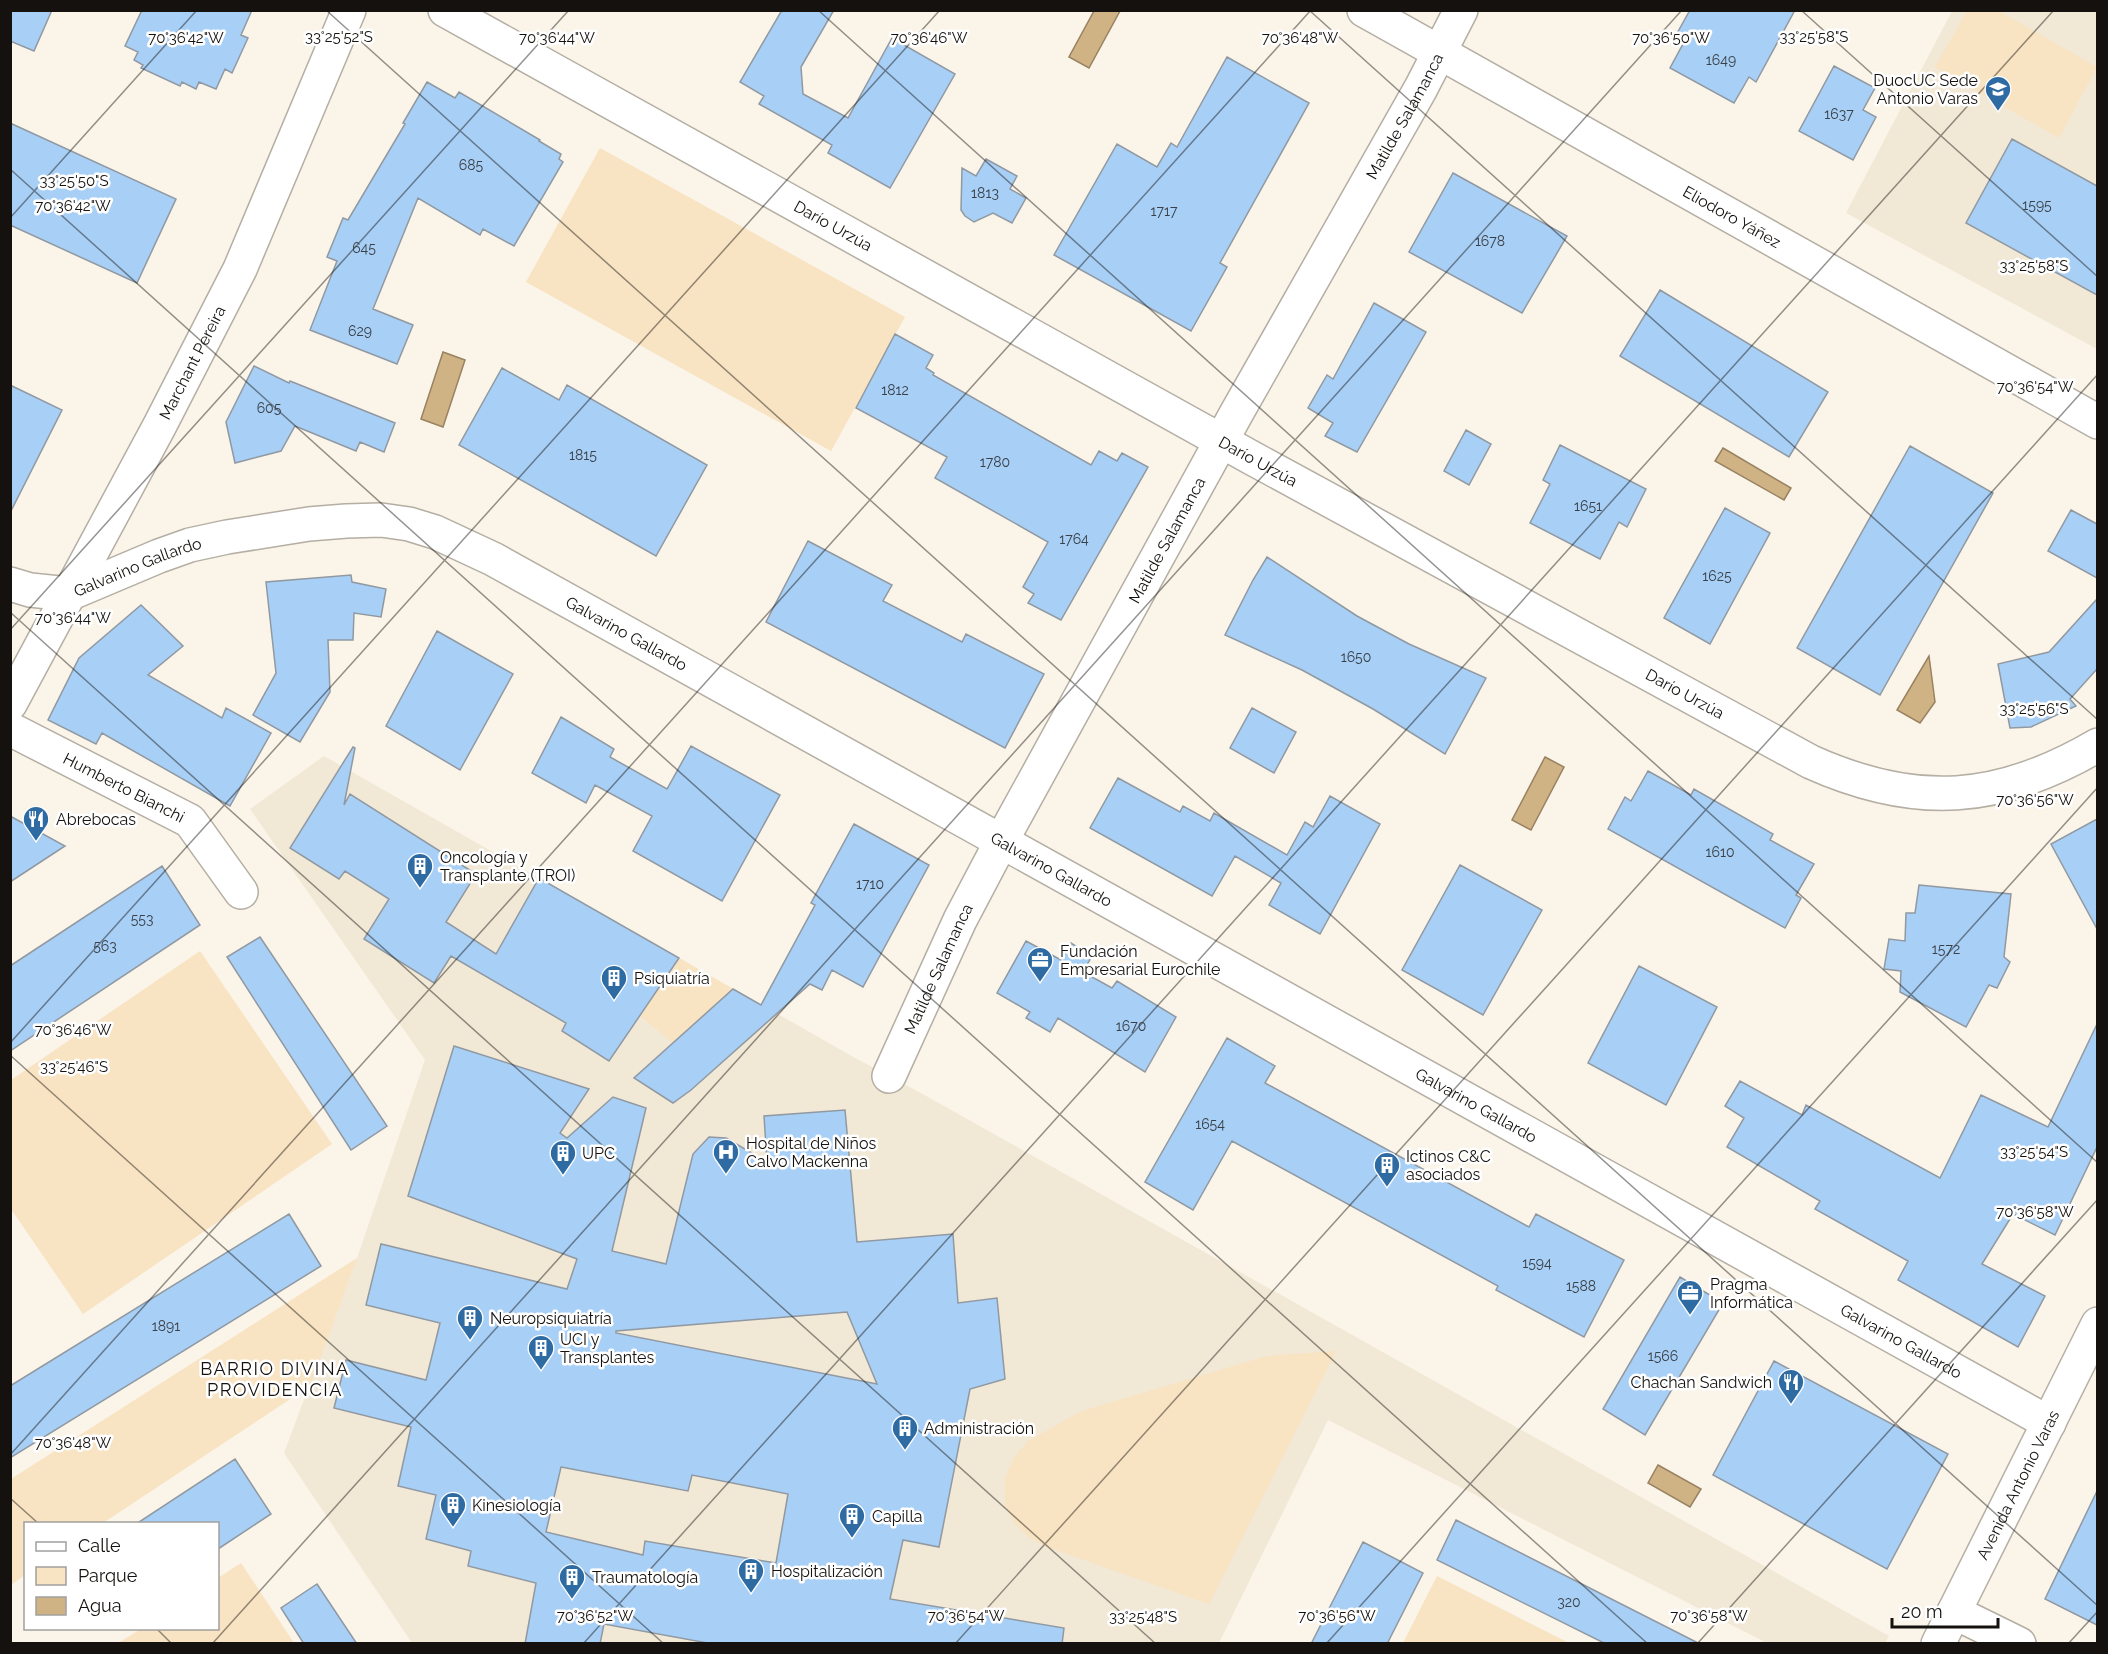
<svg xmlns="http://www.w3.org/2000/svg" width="2108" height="1654" viewBox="0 0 2108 1654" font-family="Raleway,sans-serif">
<rect width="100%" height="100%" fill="#fbf4e9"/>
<path fill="#f2e8d6" d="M1952 11H2097V349L1846 213Z
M324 756 857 1059 919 1092 1889 1636 1885 1643H1767L1328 1420 1219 1643H412L284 1453 357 1258 425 1060 250 809Z"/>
<path fill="#f8e3c2" d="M1997 10 2097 67 2059 138 1935 67 1967 11Z
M600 148 905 317 831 451 526 282Z
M200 951 332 1144 83 1314 11 1209V1080Z
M679 958 733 989 673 1043 640 1016Z
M357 1258 310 1386 103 1523 26 1524 25 1575 11 1585V1479Z
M1336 1351 1209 1604 1047 1547 1030 1538 1016 1525 1005 1506V1478L1014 1458 1028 1441 1082 1411 1267 1356Z
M241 1563 294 1643H118L141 1629 218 1628V1578Z
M1437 1576 1569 1643H1403Z"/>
<path fill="#d0b385" stroke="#988261" stroke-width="1.5" d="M1094 11H1120L1089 68 1069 57Z
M443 352 465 360 443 427 421 419Z
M1723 448 1791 488 1784 500 1715 461Z
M1929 656 1935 702 1920 723 1897 710Z
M1545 757 1564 767 1531 830 1512 820Z
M1658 1465 1701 1489 1690 1507 1648 1483Z"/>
<path fill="#a8cff6" stroke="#9099a1" stroke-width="1.5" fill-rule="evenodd" d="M10 10H52L34 51 10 41Z
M142 10H252L241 35 248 38 232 73 225 69 216 89 199 82 196 89 182 82 180 86 141 68 143 65 134 60 138 52 125 46Z
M782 10H834L801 67 803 94 848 118 892 38 955 74 890 188 828 153 832 145 759 104 764 96 740 82Z
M1690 10H1795L1756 82 1749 77 1734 103 1670 68 1684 42 1675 37Z
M1227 57 1309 103 1220 263 1227 267 1191 331 1054 255 1117 144 1157 167 1171 143 1177 147Z
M1834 66 1875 88 1863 110 1876 117 1853 160 1799 131Z
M427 82 455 98 459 92 540 140 539 141 561 154 559 159 563 162 514 246 483 229 480 235 418 198 373 309 413 325 397 364 310 330 337 261 327 257 343 218 348 220 405 124 403 123Z
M10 123 176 199 137 283 10 225Z
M2012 139 2097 186V295L1966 223Z
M986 159 1017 176 1010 189 1026 198 1012 223 993 213 974 222 965 216 961 210 962 168 976 176Z
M1453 173 1567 236 1522 313 1409 252Z
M1660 290 1828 392 1789 457 1620 356Z
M1374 303 1426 332 1357 452 1325 436 1333 423 1308 408 1327 375 1333 379Z
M895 334 933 355 926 368 934 373 933 375 1091 465 1099 451 1117 461 1122 453 1148 467 1061 620 1028 603 1034 594 1023 587 1048 542 935 478 947 457 856 408Z
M254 366 289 383 290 381 395 423 384 452 360 442 356 451 295 426 281 451 235 463 226 422Z
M502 368 559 400 567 385 707 465 656 556 459 445Z
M10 385 62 410 10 513Z
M1466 430 1491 444 1469 485 1444 471Z
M1560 445 1646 489 1627 527 1619 522 1600 559 1530 523 1550 484 1543 480Z
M1910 446 1993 493 1880 695 1797 648Z
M1725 508 1770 533 1710 644 1664 618Z
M2071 510 2097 524V578L2048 551Z
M808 541 892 585 883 601 962 642 966 634 1044 674 1005 748 766 622Z
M1267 557 1357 616 1409 644 1486 678 1445 754 1373 709 1302 670 1225 635 1253 580Z
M351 575 352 582 386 589 381 617 354 613 353 640H328L330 692 300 742 253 715 276 673 266 582Z
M2097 599V669L2070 699 2076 706 2031 727 2010 728 1998 664 2049 652Z
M141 605 183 646 148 675 222 718 226 708 271 733 230 806 102 733 96 744 48 720 79 658Z
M437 631 513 674 460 770 386 726Z
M1252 708 1296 732 1274 773 1230 748Z
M561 717 614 749 610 757 667 789 691 746 780 795 722 901 633 851 652 816 595 785 586 803 532 773Z
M353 747 355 748 344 805 350 794 476 874 446 922 496 954 539 878 679 958 609 1061 562 1031 566 1023 451 956 434 983 364 939 389 899 345 871 339 879 290 848Z
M1648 771 1691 795 1694 789 1773 834 1770 840 1814 864 1796 895 1801 898 1785 928 1608 829 1625 797 1631 801Z
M1118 778 1180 812 1183 806 1210 821 1214 813 1287 855 1305 822 1313 827 1330 796 1380 824 1320 934 1269 905 1281 883 1235 856 1212 896 1090 828Z
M10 816 65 846 10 882Z
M2097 819V929L2051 844Z
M854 824 929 865 863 987 832 970 822 990 810 984 691 1090 673 1103 634 1078 733 989 761 1005 815 905 811 903Z
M1460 865 1542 910 1483 1015 1402 970Z
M162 866 200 925 10 1051V966Z
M1919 885 2011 894 2004 957 2010 962 1997 988 1989 985 1966 1027 1900 992 1901 971 1884 969 1889 939 1905 941 1906 913H1915Z
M260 937 387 1126 351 1150 227 957Z
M1026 941 1061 960 1071 943 1092 956 1083 972 1112 988 1117 981 1176 1017 1145 1072 1058 1018 1050 1032 1026 1018 1030 1012 997 993Z
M1639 966 1717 1007 1666 1105 1588 1063Z
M2097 1024V1147L2055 1235 2013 1214 1982 1264 2045 1296 2018 1347 1898 1280 1908 1261 1815 1209 1820 1201 1727 1147 1744 1118 1725 1106 1740 1081 1802 1115 1806 1105 1940 1178 1981 1095 2048 1127Z
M1227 1038 1275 1066 1265 1083 1529 1227 1536 1214 1624 1260 1584 1337 1496 1290 1498 1286 1232 1141 1193 1210 1145 1182Z
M454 1046 589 1089 560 1133 567 1138 613 1097 646 1108 612 1251 666 1264 693 1154 709 1137 726 1138 767 1162 764 1116 845 1110 857 1242 953 1234 958 1303 997 1298 1005 1379 970 1389 939 1547 903 1540 890 1599 1064 1628 1062 1644H713L604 1624 600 1644H525L536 1583 468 1566 471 1551 426 1539 436 1495 398 1486 411 1427 334 1408 346 1360 426 1380 440 1323 366 1305 381 1244 567 1289 577 1259 408 1196ZM847 1312 877 1384 616 1333V1331ZM561 1467 688 1491 692 1475 788 1494 776 1563 645 1541 643 1555 546 1532Z
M289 1214 321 1266 10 1458V1386Z
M1680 1277 1723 1303 1645 1435 1603 1409Z
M1774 1361 1948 1454 1887 1569 1713 1475Z
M235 1459 271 1514 218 1549V1524H136Z
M2097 1491V1625L2045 1599Z
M1456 1520 1700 1644H1606L1437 1560Z
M1363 1542 1423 1573 1387 1644H1311Z
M317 1584 357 1644H304L281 1608Z"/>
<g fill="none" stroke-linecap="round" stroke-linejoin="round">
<g stroke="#b4aea3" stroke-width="36">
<g id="street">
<path id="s1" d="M445 10 1252 458 1811 762C1916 809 1999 803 2098 745"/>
<path id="s2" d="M10 584 30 590 69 594 159 556 190 545 227 537 309 524 346 521 381 520 409 524 435 532 493 559 2049 1423"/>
<path id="s3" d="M10 729 190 821 241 892"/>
<path id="s4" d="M889 1076 960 920 1009 827 1236 414 1421 88 1461 10"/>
<path d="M1954 1612 2019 1644"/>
</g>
</g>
<g stroke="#b4aea3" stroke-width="36">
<g id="secondary">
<path id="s5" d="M10 704 160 425 240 269 349 10"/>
<path id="s6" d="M1938 1644 2098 1324"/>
</g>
</g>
<g stroke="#b4aea3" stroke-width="36">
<g id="primary">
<path id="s7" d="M1364 10 2098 422"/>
</g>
</g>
<use href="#street" stroke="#fff" stroke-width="33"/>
<use href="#secondary" stroke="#fff" stroke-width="33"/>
<use href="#primary" stroke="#fff" stroke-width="33"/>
</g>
<path fill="none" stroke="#14110e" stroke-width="1.5" stroke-opacity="0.45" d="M326 10 2098 1606M818 10 2098 1163M1309 10 2098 720M1801 10 2098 277M10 169 1648 1644M10 218 197 10M10 612 1156 1644M10 630 569 10M10 1043 940 10M10 1055 664 1644M10 1455 1311 10M10 1498 39 1524M156 1628 172 1644M212 1644 1682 10M583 1644 2054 10M955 1644 2098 374M1326 1644 2098 787M1697 1644 2098 1199M2068 1644 2098 1611"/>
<defs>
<g id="university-pin" transform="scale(1.35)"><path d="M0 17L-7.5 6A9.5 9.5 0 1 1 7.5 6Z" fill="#2e6ba3" stroke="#fff"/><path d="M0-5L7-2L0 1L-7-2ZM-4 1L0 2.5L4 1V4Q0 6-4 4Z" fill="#fff"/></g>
<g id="restaurant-pin" transform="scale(1.35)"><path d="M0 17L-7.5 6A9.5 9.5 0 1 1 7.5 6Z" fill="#2e6ba3" stroke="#fff"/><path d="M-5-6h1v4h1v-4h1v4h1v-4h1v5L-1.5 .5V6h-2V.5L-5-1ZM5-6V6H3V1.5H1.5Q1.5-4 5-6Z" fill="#fff"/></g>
<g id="building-pin" transform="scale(1.35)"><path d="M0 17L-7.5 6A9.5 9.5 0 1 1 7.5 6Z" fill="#2e6ba3" stroke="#fff"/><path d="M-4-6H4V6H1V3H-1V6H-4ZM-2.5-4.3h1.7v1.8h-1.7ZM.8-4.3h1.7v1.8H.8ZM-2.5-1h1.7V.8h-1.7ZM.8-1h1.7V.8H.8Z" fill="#fff"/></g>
<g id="office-pin" transform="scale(1.35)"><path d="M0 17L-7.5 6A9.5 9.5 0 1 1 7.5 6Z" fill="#2e6ba3" stroke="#fff"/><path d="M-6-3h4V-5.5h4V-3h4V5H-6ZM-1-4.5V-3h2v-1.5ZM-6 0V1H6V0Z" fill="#fff"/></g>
<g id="hospital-pin" transform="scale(1.35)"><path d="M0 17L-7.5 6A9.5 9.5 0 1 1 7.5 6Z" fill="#2e6ba3" stroke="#fff"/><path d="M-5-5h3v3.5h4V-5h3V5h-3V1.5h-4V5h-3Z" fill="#fff"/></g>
</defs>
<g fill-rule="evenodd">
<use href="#university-pin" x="1998" y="89"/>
<use href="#restaurant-pin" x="36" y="819"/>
<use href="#building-pin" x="420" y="866"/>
<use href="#office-pin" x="1040" y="960"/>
<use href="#building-pin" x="614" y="978"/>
<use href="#hospital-pin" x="726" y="1152"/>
<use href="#building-pin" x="563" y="1153"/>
<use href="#building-pin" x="1387" y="1165"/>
<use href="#office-pin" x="1690" y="1293"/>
<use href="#building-pin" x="470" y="1318"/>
<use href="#building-pin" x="541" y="1348"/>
<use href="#restaurant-pin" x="1791" y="1382"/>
<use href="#building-pin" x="905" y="1428"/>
<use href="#building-pin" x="453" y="1505"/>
<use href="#building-pin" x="852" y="1516"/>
<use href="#building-pin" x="751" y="1571"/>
<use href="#building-pin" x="572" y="1577"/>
</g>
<g text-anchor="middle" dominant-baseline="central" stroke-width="5" stroke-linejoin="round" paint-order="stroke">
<g font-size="14" fill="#394048">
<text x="1721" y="60">1649</text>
<text x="1839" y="114">1637</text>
<text x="471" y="165">685</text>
<text x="985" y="193">1813</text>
<text x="2037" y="205">1595</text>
<text x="1164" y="211">1717</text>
<text x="1490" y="241">1678</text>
<text x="364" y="248">645</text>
<text x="360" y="331">629</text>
<text x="895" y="390">1812</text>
<text x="269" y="408">605</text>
<text x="583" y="455">1815</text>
<text x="995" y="462">1780</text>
<text x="1588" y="506">1651</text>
<text x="1074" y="539">1764</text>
<text x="1717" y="576">1625</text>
<text x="1356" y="657">1650</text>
<text x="1720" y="852">1610</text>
<text x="870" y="884">1710</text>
<text x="142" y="919">553</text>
<text x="105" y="946">563</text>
<text x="1946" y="949">1572</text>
<text x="1131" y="1026">1670</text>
<text x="1210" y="1124">1654</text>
<text x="1537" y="1263">1594</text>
<text x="1581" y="1286">1588</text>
<text x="166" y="1326">1891</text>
<text x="1663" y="1356">1566</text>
<text x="1569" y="1602">320</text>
</g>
<g font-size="16" fill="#14110e" stroke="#fff" text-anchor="start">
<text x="1978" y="80" text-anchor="end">DuocUC Sede<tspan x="1978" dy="18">Antonio Varas</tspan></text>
<text x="56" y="819">Abrebocas</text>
<text x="440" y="857">Oncología y<tspan x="440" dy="18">Transplante (TROI)</tspan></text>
<text x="1060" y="951">Fundación<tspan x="1060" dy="18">Empresarial Eurochile</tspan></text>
<text x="634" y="978">Psiquiatría</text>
<text x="746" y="1143">Hospital de Niños<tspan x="746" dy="18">Calvo Mackenna</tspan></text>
<text x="582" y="1153">UPC</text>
<text x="1406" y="1156">Ictinos C&amp;C<tspan x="1406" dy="18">asociados</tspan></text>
<text x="1710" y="1284">Pragma<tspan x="1710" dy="18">Informática</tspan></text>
<text x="490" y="1318">Neuropsiquiatría</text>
<text x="560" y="1339">UCI y<tspan x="560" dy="18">Transplantes</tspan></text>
<text x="1772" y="1382" text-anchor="end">Chachan Sandwich</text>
<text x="924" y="1428">Administración</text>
<text x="472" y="1505">Kinesiología</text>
<text x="872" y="1516">Capilla</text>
<text x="771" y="1571">Hospitalización</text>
<text x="592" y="1577">Traumatología</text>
</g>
<g font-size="16" fill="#14110e" stroke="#fff">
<text stroke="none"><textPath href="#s4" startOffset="1090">Matilde Salamanca</textPath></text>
<text stroke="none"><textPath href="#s7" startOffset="422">Eliodoro Yáñez</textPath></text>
<text stroke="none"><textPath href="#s1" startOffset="444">Darío Urzúa</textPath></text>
<text stroke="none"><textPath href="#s5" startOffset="387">Marchant Pereira</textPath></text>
<text stroke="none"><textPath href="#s1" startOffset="930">Darío Urzúa</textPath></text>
<text stroke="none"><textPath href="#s4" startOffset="604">Matilde Salamanca</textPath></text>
<text stroke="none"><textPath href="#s2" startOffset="134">Galvarino Gallardo</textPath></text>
<text stroke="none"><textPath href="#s2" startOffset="656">Galvarino Gallardo</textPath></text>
<text stroke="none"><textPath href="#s1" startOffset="1416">Darío Urzúa</textPath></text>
<text stroke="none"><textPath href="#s3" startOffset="128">Humberto Bianchi</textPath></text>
<text stroke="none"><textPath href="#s2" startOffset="1142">Galvarino Gallardo</textPath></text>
<text stroke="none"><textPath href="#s4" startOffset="118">Matilde Salamanca</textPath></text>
<text stroke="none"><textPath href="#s2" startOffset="1628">Galvarino Gallardo</textPath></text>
<text stroke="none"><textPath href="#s2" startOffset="2114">Galvarino Gallardo</textPath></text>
<text stroke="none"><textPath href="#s6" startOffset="178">Avenida Antonio Varas</textPath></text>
</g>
<g font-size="18" letter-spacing="1.5" fill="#14110e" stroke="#fff">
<text x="275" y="1368">BARRIO DIVINA<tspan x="275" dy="21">PROVIDENCIA</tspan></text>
</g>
</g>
<g font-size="15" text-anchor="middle" fill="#14110e" stroke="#fff" stroke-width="5" stroke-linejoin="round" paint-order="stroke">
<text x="339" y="42">33°25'52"S</text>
<text x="1814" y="42">33°25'58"S</text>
<text x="186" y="43">70°36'42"W</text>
<text x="557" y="43">70°36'44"W</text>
<text x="929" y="43">70°36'46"W</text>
<text x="1300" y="43">70°36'48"W</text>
<text x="1671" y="43">70°36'50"W</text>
<text x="74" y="186">33°25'50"S</text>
<text x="73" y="211">70°36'42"W</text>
<text x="2034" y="271">33°25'58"S</text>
<text x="2035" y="392">70°36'54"W</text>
<text x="73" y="623">70°36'44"W</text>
<text x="2034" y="714">33°25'56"S</text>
<text x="2035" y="805">70°36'56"W</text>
<text x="73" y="1035">70°36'46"W</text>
<text x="74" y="1072">33°25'46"S</text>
<text x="2034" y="1157">33°25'54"S</text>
<text x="2035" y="1217">70°36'58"W</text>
<text x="73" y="1448">70°36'48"W</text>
<text x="595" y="1621">70°36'52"W</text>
<text x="966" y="1621">70°36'54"W</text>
<text x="1337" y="1621">70°36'56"W</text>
<text x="1709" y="1621">70°36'58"W</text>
<text x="1143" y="1622">33°25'48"S</text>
</g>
<rect width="2108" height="1654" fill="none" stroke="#14110e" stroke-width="24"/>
<rect x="24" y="1522" width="195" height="108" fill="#ffffff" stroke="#a1a09f" stroke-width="1.5"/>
<rect x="36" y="1542" width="30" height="9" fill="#ffffff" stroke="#a1a09f" stroke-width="1.5"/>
<text x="78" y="1552" font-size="18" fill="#14110e">Calle</text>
<rect x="36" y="1567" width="30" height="18" fill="#f8e3c2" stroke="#a1a09f" stroke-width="1.5"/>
<text x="78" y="1582" font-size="18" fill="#14110e">Parque</text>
<rect x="36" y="1597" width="30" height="18" fill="#d0b385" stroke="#a1a09f" stroke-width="1.5"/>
<text x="78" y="1612" font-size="18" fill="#14110e">Agua</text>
<path d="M1892 1618v9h106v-9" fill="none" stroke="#14110e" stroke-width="3"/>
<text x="1901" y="1618" font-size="18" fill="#14110e" stroke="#ffffff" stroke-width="4.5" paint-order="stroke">20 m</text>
</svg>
